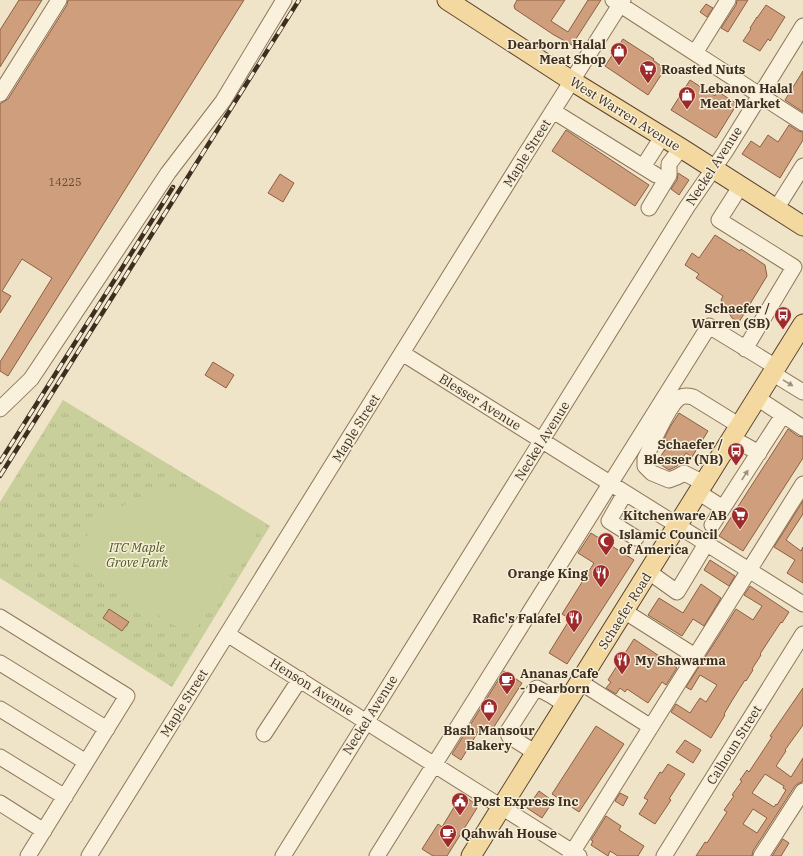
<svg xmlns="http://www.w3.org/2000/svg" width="803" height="856" viewBox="0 0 803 856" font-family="'IBM Plex Serif',serif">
<defs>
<pattern id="grass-tufts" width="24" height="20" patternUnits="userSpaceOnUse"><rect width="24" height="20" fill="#c9cf9b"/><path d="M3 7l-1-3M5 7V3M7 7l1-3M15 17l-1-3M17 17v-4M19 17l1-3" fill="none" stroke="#aeb285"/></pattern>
</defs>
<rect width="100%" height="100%" fill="#f0e4c8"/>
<path fill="url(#grass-tufts)" d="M63 400 270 526 172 687 0 578V502Z"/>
<path fill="#c9cf9b" d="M193 486 207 488 264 522 192 636 69 560 90 532 103 519 128 503 151 493 170 489Z"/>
<path fill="#cf9f7d" stroke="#8d5f41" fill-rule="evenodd" d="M19 0H42L0 67V30Z
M68 0H244L8 376 0 371V362L52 278 22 259 2 291 11 296 0 313V104L8 99 67 5Z
M517 0H565L551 21 568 32 588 0H601L572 45 554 35 515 9 514 6Z
M737 0H748L728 32 721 28 736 5Z
M706 4 713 8 707 17 700 12Z
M766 5 785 17 770 41 768 39 760 51 743 41 751 29 750 28 757 17V18Z
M623 39 654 59 653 60 665 69 648 95 605 66Z
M803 71V112L785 100Z
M690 80 715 96 717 91 737 104 716 138 671 110Z
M789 125 798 131 803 132V140L780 178 742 154 751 141 760 147 768 135 778 142Z
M566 130 649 185 635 206 552 151Z
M678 173 689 180 679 195 671 189 677 180Z
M280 174 294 183 283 202 268 193Z
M715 235 740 251 741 249 765 265 767 276 739 322 732 318 721 300 723 296 696 278 699 274 685 265 692 253 699 258Z
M213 362 234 375 226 388 205 375Z
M679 413 708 431 692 457 686 453 677 466 669 470 657 462 670 442 664 439 670 427Z
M788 429 798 436 803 437V458L743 551 719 536Z
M803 501V514L786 540 801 551 803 547V583L787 573 795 560 774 547Z
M591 533 634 560 567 664 549 653 570 619 562 614 594 563 578 553Z
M710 560 735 576 729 586 704 570Z
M701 584 721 598 704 626 693 619 682 636 648 615 659 598 683 613Z
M750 586 789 612 782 623 781 622 760 654 761 655 752 669 753 670 746 681 745 680 733 699 724 714 725 715 711 738 671 712 676 704 690 713 700 698 706 702 717 685 700 675 691 690 686 687 736 609 753 620 762 606 744 595Z
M109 609 129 622 122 631 103 618Z
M634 639 677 668 666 685 662 682 648 703 627 689 625 692 620 688 616 694 606 688 611 682 608 680Z
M504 671 522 683 490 733 481 727 461 760 452 754Z
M803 688V725L785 750 786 751 776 766 791 777 803 758V780L802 782 799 783 795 786 753 851 752 856H696L705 842 707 843 727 812 724 810 734 796 732 795 742 781 740 780 747 770 749 772 772 737 770 736ZM765 774 784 786 783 788 786 790 777 805 776 804 774 807 752 793ZM753 809 767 818 757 833 743 824Z
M596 726 624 744 579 812 552 794Z
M685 740 701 750 693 763 676 752Z
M668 764 685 774 669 799 671 800 655 824 639 814 648 800 644 798 660 772 662 773Z
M539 791 553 801 542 818 527 808Z
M620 793 628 797 623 806 615 801Z
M462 794 474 803 477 808 447 856H433L422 849 438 824 442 827Z
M606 816 621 826 619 830 644 846 638 856H618L610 851 608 856 591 845 593 841 591 840Z
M783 839 789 843 781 856H772Z"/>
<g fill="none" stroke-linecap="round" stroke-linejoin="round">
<g stroke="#8d765c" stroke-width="17">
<path id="minor" d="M613 0 803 123
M695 53 728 0
M0 94 59 0
M553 111 656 175
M643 167 662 137
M740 187 719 220 794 267 745 349
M649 208 669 175V164L681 148
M776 209 803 166
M402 353 803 604
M772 373 803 392
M757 398 803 428
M0 409 31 379 168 173 223 101 284 0
M732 438 759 453
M704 483 684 473 677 477 669 480 652 473 645 466V459C651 446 670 402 681 397 685 395 689 396 693 397L740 426
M698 492 723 508
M625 493 609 521 636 538
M712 525 783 415
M649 572 677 592 706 544
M624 611 695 656
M0 617 127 696 28 856
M227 634 579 856
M0 663 107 729
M580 682 651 727
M0 709 86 762
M264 734 300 679
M536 753 509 736 508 733V731L535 689 537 688 552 696 566 705
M0 757 65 797
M0 803 44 831
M89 856 525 155 623 0
M283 856 687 207 725 152 803 26
M377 856 709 326 776 367
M570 856 803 484
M664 856 803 634
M761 856 803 791"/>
</g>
<g stroke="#5b4430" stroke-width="21">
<path id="major" d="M447 0 572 81 681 148 803 226
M471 856 803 324"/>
</g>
<use href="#minor" stroke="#faf1dc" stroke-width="15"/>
<use href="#major" stroke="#f3d9a0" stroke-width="19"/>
<g stroke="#3d2e20" stroke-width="4.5">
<path id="rail" d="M0 462 173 187
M0 476 299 0"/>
</g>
<use href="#rail" stroke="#f7eed8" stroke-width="3" stroke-dasharray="9" stroke-linecap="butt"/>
</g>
<defs><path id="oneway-solid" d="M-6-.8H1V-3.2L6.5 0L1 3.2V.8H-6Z"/></defs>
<g fill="#9c907e">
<use href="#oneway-solid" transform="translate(788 383) rotate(31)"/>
<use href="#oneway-solid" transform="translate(745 475) rotate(-57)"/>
</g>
<defs>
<g id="shop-pin" transform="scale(0.9)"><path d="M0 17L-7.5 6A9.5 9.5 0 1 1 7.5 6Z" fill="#9e2a2b" stroke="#f7eed8"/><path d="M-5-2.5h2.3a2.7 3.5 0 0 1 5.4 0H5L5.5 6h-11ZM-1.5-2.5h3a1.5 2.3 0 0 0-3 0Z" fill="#fff"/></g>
<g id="supermarket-pin" transform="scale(0.9)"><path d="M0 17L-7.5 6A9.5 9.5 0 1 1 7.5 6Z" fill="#9e2a2b" stroke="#f7eed8"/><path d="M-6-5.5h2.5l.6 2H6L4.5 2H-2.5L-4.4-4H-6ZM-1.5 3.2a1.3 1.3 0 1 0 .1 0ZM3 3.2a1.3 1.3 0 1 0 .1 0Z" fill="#fff"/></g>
<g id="bus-pin" transform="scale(0.9)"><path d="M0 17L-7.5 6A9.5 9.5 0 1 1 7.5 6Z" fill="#9e2a2b" stroke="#f7eed8"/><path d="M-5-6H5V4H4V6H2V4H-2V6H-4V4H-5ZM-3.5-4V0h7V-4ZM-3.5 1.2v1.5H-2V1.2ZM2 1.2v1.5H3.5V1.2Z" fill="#fff"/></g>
<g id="mosque-pin" transform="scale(0.9)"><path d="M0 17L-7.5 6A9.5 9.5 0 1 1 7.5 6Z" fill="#9e2a2b" stroke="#f7eed8"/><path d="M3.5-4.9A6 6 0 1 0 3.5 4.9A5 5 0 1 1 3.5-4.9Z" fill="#fff"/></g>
<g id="restaurant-pin" transform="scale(0.9)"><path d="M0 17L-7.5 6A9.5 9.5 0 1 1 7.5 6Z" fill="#9e2a2b" stroke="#f7eed8"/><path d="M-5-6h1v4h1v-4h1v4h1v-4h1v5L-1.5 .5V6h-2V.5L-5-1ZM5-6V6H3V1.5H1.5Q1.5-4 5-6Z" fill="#fff"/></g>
<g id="cafe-pin" transform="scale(0.9)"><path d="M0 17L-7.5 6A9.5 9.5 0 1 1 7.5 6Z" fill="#9e2a2b" stroke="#f7eed8"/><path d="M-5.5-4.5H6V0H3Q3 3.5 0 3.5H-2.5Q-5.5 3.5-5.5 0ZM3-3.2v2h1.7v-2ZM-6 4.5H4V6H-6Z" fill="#fff"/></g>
<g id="civic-pin" transform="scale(0.9)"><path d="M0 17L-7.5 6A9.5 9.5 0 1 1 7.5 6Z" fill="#9e2a2b" stroke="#f7eed8"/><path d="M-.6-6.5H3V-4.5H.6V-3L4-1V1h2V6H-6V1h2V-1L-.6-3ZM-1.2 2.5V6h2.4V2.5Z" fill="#fff"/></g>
</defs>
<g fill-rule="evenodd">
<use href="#shop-pin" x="619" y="51"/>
<use href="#supermarket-pin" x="648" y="69"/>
<use href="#shop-pin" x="687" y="95"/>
<use href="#bus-pin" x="783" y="315"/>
<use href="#bus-pin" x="736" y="451"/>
<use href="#supermarket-pin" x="740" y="515"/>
<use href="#mosque-pin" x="606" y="541"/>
<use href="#restaurant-pin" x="601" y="573"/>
<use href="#restaurant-pin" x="574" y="618"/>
<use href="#restaurant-pin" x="622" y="660"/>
<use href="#cafe-pin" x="507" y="680"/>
<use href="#shop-pin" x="489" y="707"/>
<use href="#civic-pin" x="460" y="801"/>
<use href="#cafe-pin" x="448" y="833"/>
</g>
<g text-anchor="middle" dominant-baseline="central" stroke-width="3" stroke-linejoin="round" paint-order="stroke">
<g font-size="11" fill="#624a37">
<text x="65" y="182">14225</text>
</g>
<g font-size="13" font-weight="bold" fill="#3d2e20" stroke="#f7eed8" text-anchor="start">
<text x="606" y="44" text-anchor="end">Dearborn Halal<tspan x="606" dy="15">Meat Shop</tspan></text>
<text x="661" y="69">Roasted Nuts</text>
<text x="700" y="88">Lebanon Halal<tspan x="700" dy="15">Meat Market</tspan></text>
<text x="770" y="308" text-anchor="end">Schaefer /<tspan x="770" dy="15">Warren (SB)</tspan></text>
<text x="723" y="444" text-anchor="end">Schaefer /<tspan x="723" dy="15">Blesser (NB)</tspan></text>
<text x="727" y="515" text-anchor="end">Kitchenware AB</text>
<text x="619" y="534">Islamic Council<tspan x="619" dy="15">of America</tspan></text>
<text x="588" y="573" text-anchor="end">Orange King</text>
<text x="561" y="618" text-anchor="end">Rafic's Falafel</text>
<text x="635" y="660">My Shawarma</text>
<text x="520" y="673">Ananas Cafe<tspan x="520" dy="15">- Dearborn</tspan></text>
<text x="489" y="730" text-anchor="middle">Bash Mansour<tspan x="489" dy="15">Bakery</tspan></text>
<text x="473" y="801">Post Express Inc</text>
<text x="461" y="833">Qahwah House</text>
</g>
<g font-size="13" fill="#3d2e20" stroke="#f7eed8">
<text transform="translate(625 114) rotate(32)">West Warren Avenue</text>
<text transform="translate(527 153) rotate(-58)">Maple Street</text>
<text transform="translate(714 166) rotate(-57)">Neckel Avenue</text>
<text transform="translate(480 402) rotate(32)">Blesser Avenue</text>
<text transform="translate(356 428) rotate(-58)">Maple Street</text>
<text transform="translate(542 441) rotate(-58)">Neckel Avenue</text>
<text transform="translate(625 611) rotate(-58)">Schaefer Road</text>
<text transform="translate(312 687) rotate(32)">Henson Avenue</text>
<text transform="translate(184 703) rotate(-58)">Maple Street</text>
<text transform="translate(370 715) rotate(-58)">Neckel Avenue</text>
<text transform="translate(734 745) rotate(-58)">Calhoun Street</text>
</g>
<g font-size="13" font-style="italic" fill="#4d5a26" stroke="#f7eed8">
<text x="137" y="547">ITC Maple<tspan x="137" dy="15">Grove Park</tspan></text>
</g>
</g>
</svg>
